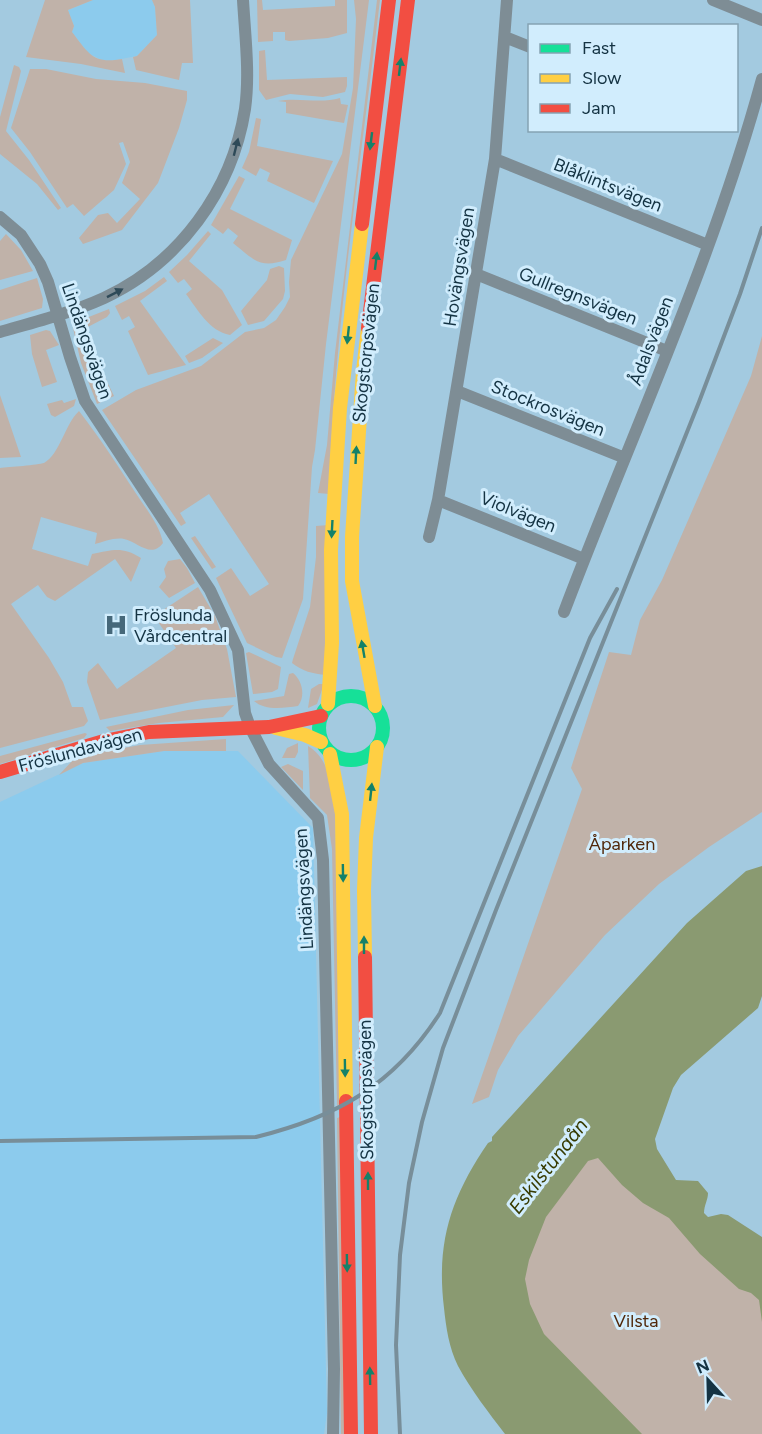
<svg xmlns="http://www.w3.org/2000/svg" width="762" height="1434" viewBox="0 0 762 1434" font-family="Figtree,sans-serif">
<rect width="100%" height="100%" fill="#a3cae0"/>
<path fill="#8ccbed" d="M93 0H152L155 7 157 35 137 56 105 62 88 53 72 32 74 26 68 10Z
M164 751H238L313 828 327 1413 324 1434H0V802L83 763Z"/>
<path fill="#c0b2a9" d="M45 0H93L68 10 74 26 72 32C89 54 93 64 122 59L125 73 81 64 26 57Z
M152 0H190L193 63H182L179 80 136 70 133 57 137 56 157 35 155 7Z
M257 0H262L263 10 335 6V0H347V33L328 38 289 41 285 40V32H273V41L258 42Z
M354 0H369L326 344 315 450 312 467 303 599 282 658 276 657 247 643 216 578 231 568 250 596 269 584 209 494 180 513 186 523 181 526 102 410 136 390 201 366 245 332 264 328 276 320 285 307 290 297 289 282 291 260 342 154 353 88 356 19Z
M377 0H380C361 163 334 330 329 494L318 493 327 445 335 353Z
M265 50 267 80 347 77V86L345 92 323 97 290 94 266 100 259 90V51Z
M14 65 19 67 21 71 6 131 29 160 61 208 58 210 37 184 0 154V117Z
M30 69H46L96 79 145 83 187 91V100L179 128 158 183 122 230 83 244 79 238 98 215 108 213 117 223 140 199 122 183 130 162 123 142 119 143 126 164 114 190 84 216 73 204 67 208 30 152 11 128Z
M340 98 341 104 348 105 344 123 286 113V102L278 101C298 97 320 104 340 98Z
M256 118 261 119 257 146 333 161 314 203 267 181 270 173 260 168 256 176 242 168 249 152Z
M239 176 245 179 230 209 292 240 286 260C259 269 253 259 233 243L238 236 228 228 223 234 211 225Z
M208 231 211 234 189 261 222 290 242 325 230 335C209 331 198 310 186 294L192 289 184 279 178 283 169 272 187 255Z
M6 234 21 250 33 271 0 280V241Z
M279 266 284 268 285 291 283 299 264 321 248 325 241 311 267 280 270 269Z
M164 277 167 281 140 301 186 365 148 375 128 331 135 327 129 316 122 320 115 306 145 291Z
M37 278 43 299 42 308 0 321V290Z
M109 309 110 313 107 317 82 330 114 396 97 404 81 363 73 328 76 322Z
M46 330 50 331 59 345 46 350 57 382 42 387 32 354 30 335Z
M762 336V812L709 847 659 884 605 935 518 1036 498 1070 489 1097 472 1104 582 789 571 768 609 652 631 655 640 620 662 580 751 376Z
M213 338 223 343 202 358 189 363 185 356Z
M0 394V395L21 457 0 458Z
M76 399 74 406 55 417 51 415 47 404 62 400 64 403Z
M79 411C100 438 118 466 137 495 147 510 160 526 163 543 151 559 138 542 124 539 115 537 103 542 95 544L97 533 41 517 32 549 88 566 92 554C113 550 122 546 141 558L131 582 115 559 55 601 47 597 38 585 11 604 49 658 63 682 72 707H83L88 721 84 726 0 748V468C9 467 38 465 44 463 60 454 65 424 79 411Z
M329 525 326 675C313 674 302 671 292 663L293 659 310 607 316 557V526Z
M195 536 216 567 212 569 191 538Z
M180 559 187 568 195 583 169 598 159 587 166 577 164 569 168 561Z
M198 587 215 616 227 649 236 697 202 700 100 720 87 682 88 672 98 663 117 689 176 648 154 616Z
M249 652 281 667 278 689 272 692 253 694 246 653Z
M293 673C302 680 306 696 298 706 284 708 265 711 254 701L284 696 289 674Z
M319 684H324L317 704 308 708 311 689Z
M234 705 223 717 159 723 110 731 106 727 188 710Z
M85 733 87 734 84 738 0 764V756Z
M226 739V751H164L83 763 59 775 72 761 102 752 140 745Z
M298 743V752L295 758H282L287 748Z
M308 746C325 756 329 775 335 793L340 1104 337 1106 332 849 327 815 310 798Z
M288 764 303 771V790L281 767Z
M340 1117 345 1434H341L337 1118Z
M628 1147 762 1286V1434H579L512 1341 517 1172Z"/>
<path fill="#8a9a71" d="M762 866V996L758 1008 681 1075 673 1088 655 1139 657 1149 676 1180 698 1181 708 1193C708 1200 704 1205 704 1213L708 1217 721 1214 728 1215 762 1237V1322L759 1300 751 1293 739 1289 700 1254 669 1218 643 1203 622 1185 598 1158 588 1161 546 1217 529 1260 525 1279 530 1304 544 1334 642 1434H505C489 1413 471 1390 458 1366 449 1348 446 1327 444 1308 436 1242 451 1197 488 1143L492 1141V1137L687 923 746 871Z"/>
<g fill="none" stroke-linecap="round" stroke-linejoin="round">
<path stroke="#7e8d95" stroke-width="12" d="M713 0 762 20
M505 37 530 47
M495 159 708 245
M0 217 21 235 40 264 48 282 70 357 85 401 210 590 238 650 245 713 250 727 269 764 318 818 323 860 334 1369 333 1434
M476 274 667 351
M0 332C35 322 71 313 104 298 179 263 232 191 245 109 250 74 245 35 243 0
M457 391 625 458
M438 500 584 559
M429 537 438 500 495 159 507 0
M564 612C631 435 712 262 762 79"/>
<path stroke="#16e098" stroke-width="14" d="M319 728a32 32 0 1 1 64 0a32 32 0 1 1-64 0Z"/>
<path stroke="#ffcf43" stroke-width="14" d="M368 328 363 371 352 537V581L375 706
M328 704 332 643 331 550 340 408 362 224
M276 728 305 735 321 742
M330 754 342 814 346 1101
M365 957 364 890 366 838 377 747"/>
<path stroke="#f24e42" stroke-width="14" d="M362 224 389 0
M368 328 408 0
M0 772 104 741 149 732 269 727 321 716
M365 957 371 1434
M346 1101 351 1434"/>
<path stroke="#788e99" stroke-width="4" d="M0 1141 256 1137C337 1117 394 1085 440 1013L590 638 617 589
M400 1434 396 1345 400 1255 409 1183 422 1122 443 1048 496 910 699 402 740 294 762 228"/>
</g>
<defs><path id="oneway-solid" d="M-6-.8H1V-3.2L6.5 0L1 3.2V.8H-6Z" transform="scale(1.5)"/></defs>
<g fill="#158169">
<use href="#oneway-solid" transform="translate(400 67) rotate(-83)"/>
<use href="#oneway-solid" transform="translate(371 141) rotate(97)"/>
<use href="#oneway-solid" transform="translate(376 261) rotate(-83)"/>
<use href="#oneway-solid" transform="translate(348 335) rotate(96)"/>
<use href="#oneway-solid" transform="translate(356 455) rotate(-87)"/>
<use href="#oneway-solid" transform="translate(332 529) rotate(93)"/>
<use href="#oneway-solid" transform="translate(363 649) rotate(-100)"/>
<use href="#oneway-solid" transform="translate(371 792) rotate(-84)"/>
<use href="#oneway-solid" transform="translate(343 873) rotate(89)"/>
<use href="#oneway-solid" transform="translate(364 945) rotate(-90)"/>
<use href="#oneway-solid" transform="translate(345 1068) rotate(89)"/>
<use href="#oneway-solid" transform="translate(368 1181) rotate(-90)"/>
<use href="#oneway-solid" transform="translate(347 1263) rotate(89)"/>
<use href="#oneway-solid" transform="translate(370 1376) rotate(-91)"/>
</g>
<g fill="#2e4a58">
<use href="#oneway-solid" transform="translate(236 147) rotate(-76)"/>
<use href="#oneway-solid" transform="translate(115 293) rotate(-27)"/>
</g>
<defs>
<g id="hospital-bare" transform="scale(1.8)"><path d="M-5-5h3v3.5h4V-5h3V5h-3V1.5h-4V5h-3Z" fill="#46687a" stroke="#d1edfd" stroke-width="2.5" paint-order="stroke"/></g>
</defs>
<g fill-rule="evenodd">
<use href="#hospital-bare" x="116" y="625"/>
</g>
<g text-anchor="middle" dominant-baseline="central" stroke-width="6" stroke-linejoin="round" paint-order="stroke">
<g font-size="18" fill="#143343" stroke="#d1edfd">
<text transform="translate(608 185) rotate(22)">Blåklintsvägen</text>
<text transform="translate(459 267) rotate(-81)">Hovängsvägen</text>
<text transform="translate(578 296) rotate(22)">Gullregnsvägen</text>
<text transform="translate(87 341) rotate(71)">Lindängsvägen</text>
<text transform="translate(651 341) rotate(-69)">Ådalsvägen</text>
<text transform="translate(366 353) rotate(-84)">Skogstorpsvägen</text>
<text transform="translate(548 408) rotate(22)">Stockrosvägen</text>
<text transform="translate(518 512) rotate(22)">Violvägen</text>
<text transform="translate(80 750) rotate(-15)">Fröslundavägen</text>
<text transform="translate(304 889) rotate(-93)">Lindängsvägen</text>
<text transform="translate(366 1090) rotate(-91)">Skogstorpsvägen</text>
</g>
<g font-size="18" fill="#143343" stroke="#d1edfd" text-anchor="start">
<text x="134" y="615">Fröslunda<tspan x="134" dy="21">Vårdcentral</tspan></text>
</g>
<g font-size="18" fill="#51280a" stroke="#d1edfd">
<text x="622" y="844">Åparken</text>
<text x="636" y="1321">Vilsta</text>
</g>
<g font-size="20" font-style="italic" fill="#373b02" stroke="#d1edfd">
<text transform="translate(548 1166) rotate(-52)">Eskilstunaån</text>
</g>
</g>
<rect x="528" y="24" width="210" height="108" fill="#d1edfd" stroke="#85a3b3" stroke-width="1.5"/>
<rect x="540" y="44" width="30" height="9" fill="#16e098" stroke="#85a3b3" stroke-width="1.5"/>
<text x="582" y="54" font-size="18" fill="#143343">Fast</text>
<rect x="540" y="74" width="30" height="9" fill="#ffcf43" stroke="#85a3b3" stroke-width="1.5"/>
<text x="582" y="84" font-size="18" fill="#143343">Slow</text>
<rect x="540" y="104" width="30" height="9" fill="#f24e42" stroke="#85a3b3" stroke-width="1.5"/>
<text x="582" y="114" font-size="18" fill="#143343">Jam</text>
<g transform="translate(708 1380) rotate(338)" stroke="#d1edfd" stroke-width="4.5" paint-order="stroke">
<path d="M0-4.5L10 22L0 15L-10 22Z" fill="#143343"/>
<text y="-9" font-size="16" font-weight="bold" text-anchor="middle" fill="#143343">N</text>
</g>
</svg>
